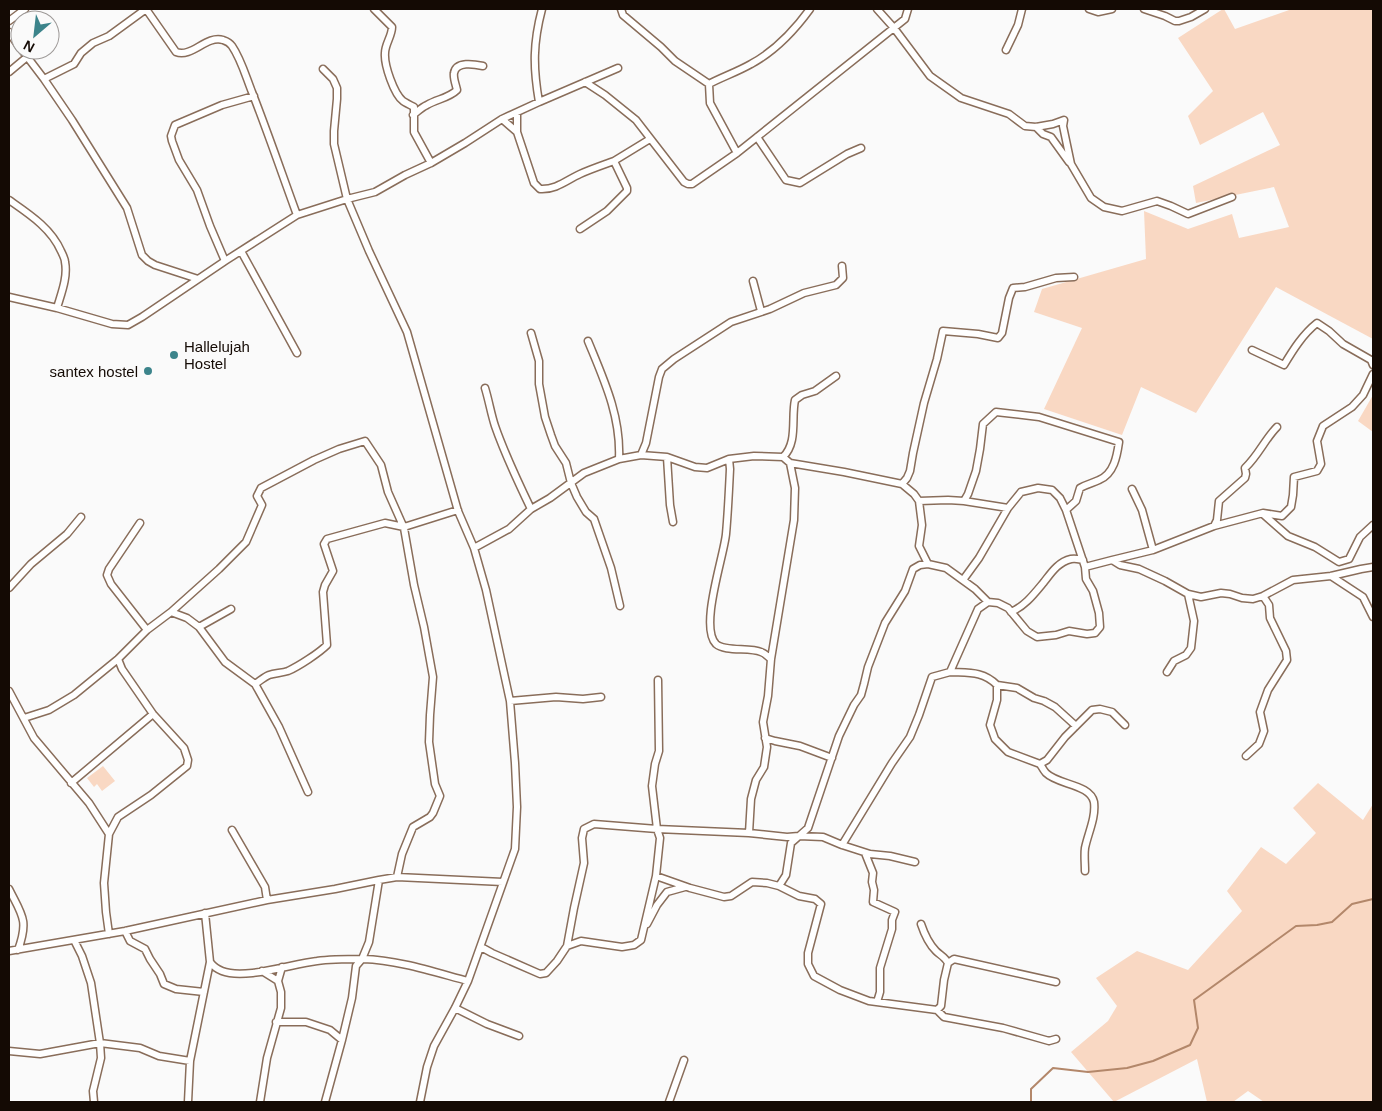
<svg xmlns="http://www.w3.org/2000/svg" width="1382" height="1111" viewBox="0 0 1382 1111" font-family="Arial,sans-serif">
<rect width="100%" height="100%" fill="#fafafa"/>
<path fill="#f9d8c3" d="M1223 9H1224L1235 29 1292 9H1373V339L1276 287 1196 413 1141 387 1122 435 1044 409 1082 328 1034 312 1042 289 1146 259 1144 211 1188 229 1232 214 1239 238 1289 227 1274 187 1196 203 1193 186 1280 145 1263 112 1200 145 1188 116 1213 91 1178 38Z
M1373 395V432L1358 421Z
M103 766 115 781 102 791 97 784 94 787 87 778Z
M1318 783 1363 820 1373 804V1102H1264L1248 1091 1233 1102H1207L1197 1059 1114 1102 1071 1052 1108 1021 1117 1006 1096 978 1137 951 1188 970 1242 911 1227 891 1261 847 1286 864 1316 833 1293 808Z"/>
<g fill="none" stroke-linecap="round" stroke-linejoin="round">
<path stroke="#b3876a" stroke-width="2" d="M1031 1102V1089L1053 1068 1088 1072 1127 1068 1153 1061 1190 1045 1198 1028 1194 1000 1296 926 1317 925 1332 922 1352 904 1373 899"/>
<g stroke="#896d5a" stroke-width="9">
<path id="street" d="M146 9 176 52C192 58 206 35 223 40 226 41 230 43 232 46 241 59 246 77 252 92 268 133 282 174 297 215
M374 9 392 27C392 36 385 44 385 53 384 65 394 94 403 101 406 103 410 105 414 107V132L431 163
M621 9 623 15 661 47 675 61 709 84C722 77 737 72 751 64 775 51 794 31 810 9
M877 9 894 28 930 76 961 98 1009 114 1025 126 1036 127 1053 124 1064 120 1063 126 1071 164 1091 198 1104 207 1122 211 1157 201 1171 206 1188 214 1232 197
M1089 9 1098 12 1112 9
M1144 9 1165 16 1175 21H1179L1191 17 1205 9
M9 21 25 9
M9 32 20 48
M22 50 44 79 72 120 127 208 142 255 148 261 155 265 198 279
M1006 50 1018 25 1022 9
M323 69 333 79 337 88V99L334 131V144L347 199 375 192 405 175 431 163 465 143 502 119 539 102 618 68
M9 72 27 57
M44 79 74 64 81 53 93 43 109 36 146 9
M585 82 605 95 636 120 684 182 688 184H692L737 153 905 19 908 9
M709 84 710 103 737 153
M539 102C533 67 533 43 542 9
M517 113V132L534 183 540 189C556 190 567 180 580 174 591 169 603 165 614 161L627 188V191L607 211 580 229
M413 115C417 112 422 107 427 105 437 99 449 98 457 90 456 85 453 78 454 73 456 61 474 64 483 66
M502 119 517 132
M1036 127 1043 134 1051 137 1069 162
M757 137 786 180 800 183 847 154 861 148
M614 161 650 139
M9 200C29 214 51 228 61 251 63 255 65 259 65 262 68 277 61 294 57 308
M241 251 297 353
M225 261 210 226 197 190 179 160 172 141 171 136 175 125 222 105 254 96
M753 281 761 311
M9 297 57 308 112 324 128 325 142 317 225 261 297 215 347 199 369 251 407 332 458 511 474 548 486 590 510 701 515 763 517 807 515 849 468 981 455 1008 434 1046 427 1067 420 1102
M531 333 539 361V384L545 417 551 435 555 446 566 463 571 483 577 497 586 512 594 519 611 568 620 606
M588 341C604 380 621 416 619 459
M1252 350 1284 365C1293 350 1303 334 1317 323L1329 331 1343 344 1371 360 1373 365
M485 388C489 401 491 414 495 426 505 455 518 482 531 509
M641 455 646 443 659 377 662 369 674 359 731 322 770 309 804 293 836 285 843 278 842 266
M667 457 670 505 673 522
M783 457C798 443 791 418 795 400L802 395 815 391 836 376
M729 459 730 469C729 490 728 512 726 534 724 556 699 627 716 644 725 652 750 647 761 652 765 653 768 657 771 659
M902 484 907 478 910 471 913 453 924 403 937 359 943 331 978 334 998 338 1002 333 1009 298 1013 288 1025 287 1056 278 1074 277
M1132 489 1142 510 1153 550
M919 501 922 525 919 546 928 564
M1263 514 1288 536 1315 547 1339 562 1349 559 1360 537 1373 525
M140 523 109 569 107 575 111 584 147 630
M1214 526 1217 520 1219 501 1245 478 1246 474 1245 468C1258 456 1265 439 1277 427
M474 548 509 529 531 509 550 498 584 473 619 459 641 455 667 457 695 467 707 468 729 459 754 456 783 457 790 463 844 472 902 484 914 494 919 501 948 500 964 501 968 494 976 471 980 449 983 424 996 412 1039 417 1119 442C1117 456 1114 474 1099 480 1093 483 1087 484 1080 488L1076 501 1066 510 1060 498 1052 490 1038 488 1021 492 1008 508 964 501
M1112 560 1153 550 1214 526 1263 513 1282 516 1291 507 1293 495 1294 477 1317 471 1321 464 1317 441 1323 426 1352 407 1363 395 1373 374
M1085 567 1112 560 1120 565 1139 569 1165 581 1188 594 1201 597 1221 593 1230 594 1242 598 1253 599 1263 596 1293 580 1331 576 1361 569 1373 567
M1331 576 1363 597 1373 617
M963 580 979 558 1008 508
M9 588 31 564 67 534 81 517
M171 612 187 618 199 627 225 662 255 684 279 727 308 792
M1011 612C1025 606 1034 594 1044 582 1051 573 1058 562 1071 559 1075 558 1078 559 1083 560
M199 627 231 609
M950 672C969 673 983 671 997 685V700L990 725 995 739 1008 752 1040 764 1047 760 1065 737 1092 710 1100 709 1112 712 1125 725
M1167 672 1174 661 1186 655 1191 648 1194 621 1188 594
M658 680 659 751 655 764 652 786 657 829 749 833 787 837 799 836 808 828 839 736 854 705 861 695 864 684 868 667 885 623 905 591 913 569 920 565 928 564 946 568 975 589 988 602
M255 684C260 681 264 677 269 675 275 673 282 673 288 671 299 666 319 653 327 645L323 592 325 585 333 571 324 544 327 539 385 523 404 527 458 510
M997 685 1017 688 1034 698 1044 701 1055 707 1076 726
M9 691 34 738 89 803 109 834 104 883 106 912 109 934
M510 701 556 697 583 699 601 697
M24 718 49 710 74 695 118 659 147 630 171 612 219 569 246 542 262 505 257 496 261 488 314 460 339 449 365 441 381 465 388 492 404 528 414 585 424 627 433 677 430 715 429 742 435 784 440 796 433 813 430 817 413 827 402 854 397 877
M765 738 775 741 800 746 832 758
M1246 756 1259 744 1264 731 1260 712 1268 690 1287 660 1286 651 1270 618 1269 605 1263 596
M1040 764C1042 767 1044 771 1046 773 1058 785 1090 784 1094 802 1096 818 1088 833 1085 848 1084 855 1085 863 1085 871
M71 783 153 714
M232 830 265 887 267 900
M749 833 751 799 756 780 764 767 767 747 763 722 768 696 771 659 794 520 795 488 790 463
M109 834 118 817 151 795 187 766 188 760 184 748 153 714 122 669 118 659
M842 845 892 763 910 737 919 715 932 677 950 672 978 609 988 602 998 603 1008 608 1027 631 1037 637 1056 635 1069 631 1087 634 1095 633 1100 627 1099 613 1093 591 1086 579 1085 567 1066 510
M865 853 873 873 872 882 874 890 873 902 895 912 892 920V929L880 968V992L877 1002
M779 886 786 875 791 843 799 836 823 837 842 845 870 854 890 856 915 862
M9 889C22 915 29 920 18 950
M205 913 210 962C213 966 217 969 222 971 245 980 291 964 317 961 331 959 348 959 363 959 398 960 434 972 468 981
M647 924 657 905 667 892 685 887
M921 924C924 933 928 943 936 951 940 955 945 957 948 963
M125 931 130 941 145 949 150 959 160 974 164 984 176 989 204 992
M74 940 82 956 91 983 100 1043 101 1058 93 1091 94 1102
M567 946 574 908 584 863 582 838 584 829 594 824 657 829 660 838 656 876
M481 947 492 953 540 974 546 973 557 961 567 946 581 941 622 947 634 945 641 940 656 876 690 888 724 897 731 896 752 882 767 883 779 886 799 896 815 899 821 904 808 953V964L814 976 840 990 869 1001 937 1010 941 1006 944 980 948 963 954 959 1056 982
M9 951 125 931 267 900 335 889 379 880 397 877 503 882
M262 971 278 981
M455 1008 487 1024 519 1036
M937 1010 944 1017 1003 1028 1049 1041 1056 1039
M276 1022H306L330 1030 342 1040 325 1102
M342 1040 352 998 356 966 362 959 369 942 379 880
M9 1051 40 1054 100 1043 140 1048 159 1056 190 1061
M188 1102 190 1061 210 962
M260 1102 267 1058 281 1008V992L278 981 282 967
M669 1102 684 1060"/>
</g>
<use href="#street" stroke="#fff" stroke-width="6"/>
</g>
<g fill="#3c848b" stroke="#fafafa" stroke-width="2">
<circle cx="174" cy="355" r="5"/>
<circle cx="148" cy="371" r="5"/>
</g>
<g text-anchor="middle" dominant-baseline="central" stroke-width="4" stroke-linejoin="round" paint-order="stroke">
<g font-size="15" fill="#140a04" stroke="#fafafa" text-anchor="start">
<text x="184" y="346">Hallelujah<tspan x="184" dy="17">Hostel</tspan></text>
<text x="138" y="371" text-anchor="end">santex hostel</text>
</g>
</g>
<rect width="1382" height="1111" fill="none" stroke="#140a04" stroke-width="20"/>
<g transform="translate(35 35) rotate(208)"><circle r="24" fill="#fafafa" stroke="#9e9a98"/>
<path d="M0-4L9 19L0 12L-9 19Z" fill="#3c848b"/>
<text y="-8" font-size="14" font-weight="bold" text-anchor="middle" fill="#140a04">N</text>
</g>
</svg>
